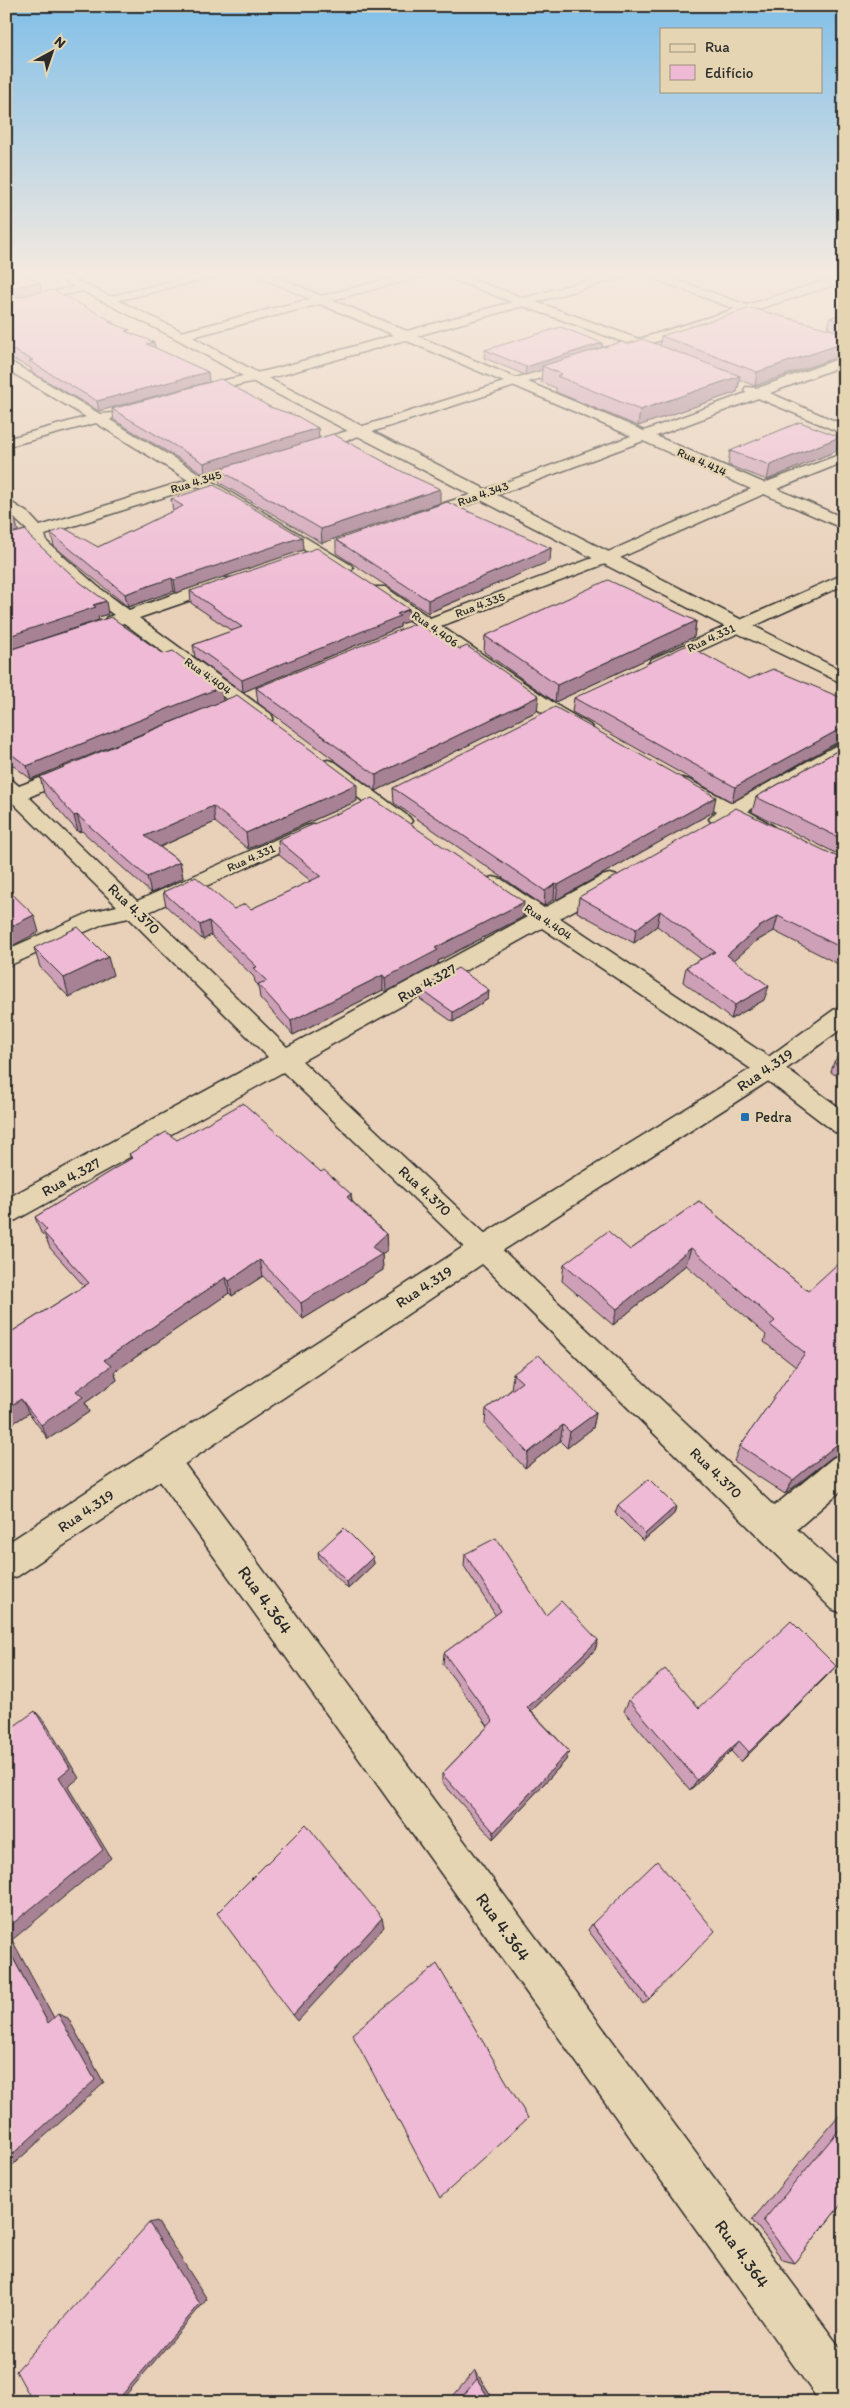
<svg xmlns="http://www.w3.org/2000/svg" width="850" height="2408" viewBox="0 0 850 2408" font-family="Itim,sans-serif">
<rect width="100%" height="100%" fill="#e8d0b9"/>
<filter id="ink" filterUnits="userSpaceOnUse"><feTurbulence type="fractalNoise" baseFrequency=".02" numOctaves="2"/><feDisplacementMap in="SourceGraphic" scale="10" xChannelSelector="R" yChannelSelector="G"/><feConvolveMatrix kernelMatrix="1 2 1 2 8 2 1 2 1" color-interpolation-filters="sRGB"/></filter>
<g filter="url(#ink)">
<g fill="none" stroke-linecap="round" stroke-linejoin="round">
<g stroke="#2b2b2b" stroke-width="3">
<path id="street" d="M208 272H228L226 274 108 303 102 300 104 298Z
M249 272H265L322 296 415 272H451L524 298 617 272H636L634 274 536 302 639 339 735 309 637 272H654L747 305 844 275V282L758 309 757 314 747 313 528 382 644 431 746 393 744 390 746 387 758 388 844 357V365L770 393 844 425V434L758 398 656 436 764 483 844 453V462L777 489 844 518V529L764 494 613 561 441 626 561 708 590 725 593 729 590 733H576L547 716 426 631 416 634 410 633 407 629 415 624 373 595 371 591 373 587H385L430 618 601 555 751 489 643 441 489 498 423 519H413L410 516 413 513 479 492 631 436 515 386 309 452H299L297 449 299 446 504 382 405 340 282 375 190 396 185 395 183 392 185 389 274 369 394 335 320 304 181 340 177 339 175 336 177 333 310 299ZM434 272 512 302 407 331 332 300 433 274ZM523 306 626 343 516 378 417 336Z
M83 285 87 286V290L6 308V301Z
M6 359 100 414 113 413 115 416 110 420 202 475 212 473 217 474 219 477 213 482 351 565 353 568 351 571H339L199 486 45 535 47 542 97 586 129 610 220 578H232L234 582 232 586 139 618 271 714 273 718 271 722H257L124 623 113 626 107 625 104 621 107 617 114 615 85 594 33 547 30 540 6 547V537L27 530 6 511V499L28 513 40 526 188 480 96 423 6 447V439L86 417 6 369Z
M844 574V585L664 667H652L649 663 652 659Z
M844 743V757L748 811 772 825 775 829 772 833 765 835 758 833 733 820 719 825 712 823 709 819 717 811 675 788 672 784 675 780 682 778 689 780 732 803 837 745Z
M328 760 335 762 409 817 412 821 409 825 402 827 395 825 321 770 318 766 321 762Z
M76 764 83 766 86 770 83 774 29 797 137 901 306 826 313 824 320 826 323 830 320 834 149 912 287 1047 527 917 485 889 482 884 485 879 493 877 501 879 544 908 602 876 610 874 618 876 621 881 618 886 560 918 778 1063 844 1111V1135L835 1132 760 1075 542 928 302 1061 774 1506 833 1458 844 1453V1488L797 1529 844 1573V1614L832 1609 474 1256 283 1072 16 1220 6 1223V1199L268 1057 129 918 105 923 6 967V950L91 912 117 906 13 803 6 805V779L13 781 19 786Z
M163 1445 174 1450 844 2353V2402H820L152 1470 147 1460 152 1450Z"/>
</g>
<g stroke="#2b2b2b" stroke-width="3">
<path id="secondary" d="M45 272H60L185 333 260 374 844 672V684L731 630 250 380 177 339Z
M844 1007V1027L778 1075 494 1256 18 1576 6 1580V1544L474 1240 760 1063 835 1009Z"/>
</g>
<use href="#street" fill="#e6d5b2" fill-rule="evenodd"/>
<use href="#secondary" fill="#e6d5b2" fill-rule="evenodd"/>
</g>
<path fill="#cea0b7" stroke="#2b2b2b" d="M6 299 112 321 113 324 130 333 154 342 155 348 208 372 209 382 99 411 31 372V368L6 356Z
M844 313V356L843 355 755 386 740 380 737 392 638 426 556 392V388L541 382 542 370 525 375 484 358 485 350 602 343V347L627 344 660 345 661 336 828 329 830 318Z
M270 407 318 428 319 438 440 503 322 543 220 483 218 470 205 474 114 420 112 409Z
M730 451H836L767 480 728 465Z
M171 499 302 537 303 550 176 593 174 591 128 607 54 546 51 533 98 547 173 511Z
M6 513 15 519 18 531 10 534 29 536 108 614 98 617 99 620 15 648 223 701 31 779 6 760Z
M336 540 551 548 550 561 428 613 336 553Z
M190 591 409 609V621L400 624V627L243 692 195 657 193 645 232 631 191 603Z
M696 621 694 637 555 702 484 652 485 636Z
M460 649 537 711 376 791 258 703 256 688Z
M749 679 844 699V742L836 743 732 802 572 712 574 698Z
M844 747V857L752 812 756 797Z
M40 777 357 801 248 849 215 822 160 847 180 862 183 878 151 893 82 831 78 832 44 793Z
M393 788 713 812 556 900 554 899 544 906 394 803Z
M278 840 523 917 438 961V964L386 992 383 990 293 1035 260 998 258 985 255 982 254 977 211 935 203 940 166 906 163 892 234 909H251L311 881 279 855Z
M844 860V967L774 931 755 942 734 960 764 1000 731 1019 683 982 686 967 701 959 657 926 634 943 577 912 579 897Z
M34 948 113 975 69 997 40 967Z
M420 989 489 990 488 999 453 1022 420 999Z
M844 1048V1081L831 1072 834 1062Z
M177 1140 321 1172 351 1194 352 1201 386 1234 387 1250 382 1254 383 1270 303 1319 263 1276 232 1296 229 1293 114 1372 117 1380 85 1403 89 1412 48 1439 29 1413 6 1428V1332L8 1334 84 1286 50 1248 45 1236 41 1233 35 1217 131 1159 129 1154Z
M699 1201 808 1291 843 1452 832 1457 785 1494 734 1461 740 1446 796 1367 764 1342 766 1335 686 1265 613 1325 562 1281 564 1264 630 1250Z
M513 1374 596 1413 593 1428 567 1448 560 1441 525 1468 485 1425 486 1409 511 1390Z
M618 1505 676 1506 674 1514 643 1541 615 1513Z
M318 1552 373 1557 374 1564 348 1589 319 1559Z
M465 1554 546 1615 598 1640 595 1650 531 1711 569 1751 566 1760 493 1839 442 1782V1774L488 1726 443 1664 444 1653 496 1616 464 1566Z
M826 1677 741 1762 731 1751 690 1790 624 1711 629 1700 699 1708Z
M592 1924 649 1999 643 2004 588 1930Z
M844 2110V2201L794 2263 783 2260 752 2220Z
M475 2370 495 2402H448Z"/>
<path fill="#a78295" stroke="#2b2b2b" d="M40 282 41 292 6 299V289Z
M154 342 156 352 147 344Z
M602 343V350L542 366V370L525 375 526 367Z
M844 343 843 355 755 386 757 372Z
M208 372 209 382 99 411 97 401Z
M740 376 737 392 638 426 640 410Z
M318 428 319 439 218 469V470L205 474 204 463Z
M840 437 836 451 767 480 770 465Z
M440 489V503L322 543 321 529Z
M15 519 18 531 6 535V522Z
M302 537 303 550 176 593 174 580Z
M551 548 550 561 428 613V600Z
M172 578 174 591 128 607 125 594Z
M106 601 108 614 98 617 99 620 6 651V637Z
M409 609V621L400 624V627L243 692 242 680Z
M696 621 694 637 555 702 557 685Z
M221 687 223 701 31 779 27 766Z
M539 696 537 711 376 791V775Z
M844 728V742L836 743 732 802 735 787 840 729Z
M357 784V801L248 849 246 833Z
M716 797 713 812 556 900 558 885Z
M213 806 215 822 148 852 145 836Z
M77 815 82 831 78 832 74 816Z
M180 862 183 878 151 893 147 877Z
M555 884 554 899 544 906 545 891Z
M524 902 523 917 438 961V964L386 992 385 978 435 948Z
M660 911 657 926 634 943 636 929Z
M34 915 39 932 6 949V929Z
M778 916 774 931 755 942 723 970 727 955 759 927Z
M209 921 211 935 203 940 200 925Z
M108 957 113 975 69 997 64 978Z
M383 975V990L293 1035 291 1021Z
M769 986 764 1000 731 1019 735 1005Z
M489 990 488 999 453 1022V1012Z
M351 1194 353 1210 347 1197Z
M386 1234 387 1250 382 1255V1254L383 1270 303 1319 301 1303 372 1247Z
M691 1248 686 1265 613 1325 617 1309Z
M260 1260 263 1276 232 1296 229 1281Z
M226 1277 229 1293 114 1372 117 1380 85 1403 89 1412 48 1439 41 1425 76 1391 104 1360Z
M21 1399 29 1413 6 1428V1409Z
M596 1413 593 1428 567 1448 570 1432Z
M563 1425 560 1441 525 1468 528 1453Z
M844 1440V1450L843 1452 832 1457 785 1494 793 1480 840 1442Z
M6 1491 9 1496 6 1497Z
M676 1506 674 1514 643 1541 645 1534Z
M373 1557 374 1564 348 1589 347 1582Z
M598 1640 595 1650 525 1717 527 1708Z
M836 1666 826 1677 741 1762 749 1752Z
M35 1711 45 1722 79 1778 68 1787 111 1858 12 1940 59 2027 48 2023 6 1945V1929L59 1777Z
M739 1741 731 1751 690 1790 697 1780Z
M569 1751 566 1760 493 1839 494 1832Z
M382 1918 384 1927 298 2021 293 2015Z
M58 2014 68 2018 104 2083 6 2171V2160Z
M157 2221 207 2299 120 2402H116L149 2223Z
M475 2370 495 2402H491L477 2379Z"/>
<path fill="#efbad5" stroke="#2b2b2b" d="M6 272H19L40 282 6 289Z
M53 290 112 321 108 322 130 330 125 331 154 342 147 344 208 372 97 401 29 361 33 360 6 347V340L13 338 6 336V299Z
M751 308 844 333V343L757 372 661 336Z
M844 313V322L830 318Z
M561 327 602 343 526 367 485 350Z
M643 339 740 376 640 410 557 376 562 374 542 366 621 342 627 344Z
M221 379 270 407 297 416 318 428 204 463 112 409Z
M800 422 840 437 770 465 730 451Z
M333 434 405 473 440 489 321 529 218 469Z
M214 485 302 537 174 580 172 578 125 594 51 533 64 528 98 547 183 506 171 499Z
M447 502 551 548 428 600 336 540Z
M6 513 15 519 6 522Z
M26 530 29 536 81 583 106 601 93 605 96 607 6 637V535Z
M317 548 409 609 397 614 400 616 242 680 193 645 242 627 190 591Z
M608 580 696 621 557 685 485 636Z
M111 617 164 654 173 651 221 687 27 766 6 750V651Z
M417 623 460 649 467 646 539 696 376 775 256 688Z
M687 645 749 679 773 669 844 699V728L840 729 735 787 574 698Z
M237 695 357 784 246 833 213 806 145 836 180 862 147 877 77 815 74 816 40 777Z
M555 707 716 797 558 885 555 884 545 891 393 788Z
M844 747V840L756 797Z
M372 798 524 902 435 948 438 950 385 978 383 975 291 1021 258 984 267 981 253 968 257 967 209 921 200 925 163 892 196 877 234 909 245 904 251 909 321 876 278 840Z
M736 808 844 860V949L778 916 759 927 727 955 769 986 735 1005 686 967 715 952 660 911 636 929 579 897Z
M6 888 34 915 6 929Z
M78 927 108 957 64 978 34 948Z
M458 968 489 990 453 1012 420 989Z
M844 1048V1069L834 1062Z
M243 1103 321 1172 324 1170 351 1194 347 1197 386 1234 372 1247 382 1254 301 1303 260 1260 229 1281 226 1277 104 1360 111 1366 76 1391 83 1397 41 1425 21 1399 6 1409V1332L8 1334 89 1283 43 1232 47 1230 35 1217 132 1158 129 1154 166 1132 177 1140Z
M699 1201 808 1291 844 1258V1440L840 1442 793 1480 740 1446 805 1353 770 1325 775 1321 691 1248 617 1309 564 1264 608 1231 630 1250Z
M539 1355 596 1413 570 1432 563 1425 528 1453 486 1409 522 1382 513 1374Z
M649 1479 676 1506 645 1534 618 1505Z
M344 1528 373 1557 347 1582 318 1552Z
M496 1538 546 1615 561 1601 598 1640 527 1708 569 1751 494 1832 442 1774 493 1721 444 1653 501 1611 465 1554Z
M791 1621 836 1666 749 1752 739 1741 697 1780 629 1700 665 1669 699 1708Z
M35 1711 70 1768 59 1777 103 1850 6 1929V1732Z
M306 1824 382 1918 293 2015 217 1913Z
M657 1861 715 1931 649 1999 592 1924Z
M6 1945 48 2023 58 2014 95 2080 6 2160Z
M437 1964 528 2118 440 2198 352 2034Z
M844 2124V2201L794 2263 763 2221Z
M149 2223 200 2304 116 2402H33L16 2371Z
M477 2379 491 2402H458Z"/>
</g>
<linearGradient id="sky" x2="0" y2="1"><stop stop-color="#81bfe8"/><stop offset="0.45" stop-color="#f5eae0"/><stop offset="1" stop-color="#f5eae0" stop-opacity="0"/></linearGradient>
<rect width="850" height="609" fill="url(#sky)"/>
<rect fill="#1f6fb2" stroke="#e6d5b2" stroke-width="2" x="740" y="1112" width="10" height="10" rx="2.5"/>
<g text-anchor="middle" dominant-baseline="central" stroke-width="4.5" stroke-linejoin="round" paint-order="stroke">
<g font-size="12" fill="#2b2b2b" stroke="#e6d5b2">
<text transform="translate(702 462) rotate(24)">Rua 4.414</text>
<text transform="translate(196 482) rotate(-17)">Rua 4.345</text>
<text transform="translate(483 494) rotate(-19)">Rua 4.343</text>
<text transform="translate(480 605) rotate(-20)">Rua 4.335</text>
<text transform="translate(435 629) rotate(35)">Rua 4.406</text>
<text transform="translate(711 638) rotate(-25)">Rua 4.331</text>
<text transform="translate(208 676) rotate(36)">Rua 4.404</text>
<text transform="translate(251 858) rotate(-24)">Rua 4.331</text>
<text transform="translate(548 922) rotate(34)">Rua 4.404</text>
</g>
<g font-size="15" fill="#2b2b2b" stroke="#e6d5b2">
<text transform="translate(134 909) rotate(44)">Rua 4.370</text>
<text transform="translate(427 983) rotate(-29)">Rua 4.327</text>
<text transform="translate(765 1070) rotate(-34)">Rua 4.319</text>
<text transform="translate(71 1177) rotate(-29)">Rua 4.327</text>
<text transform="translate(425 1191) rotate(43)">Rua 4.370</text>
<text transform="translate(424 1287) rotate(-33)">Rua 4.319</text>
<text transform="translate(716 1473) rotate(44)">Rua 4.370</text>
<text transform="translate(86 1511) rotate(-34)">Rua 4.319</text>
</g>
<g font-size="15" fill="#2b2b2b" stroke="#e6d5b2" text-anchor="start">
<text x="755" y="1117">Pedra</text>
</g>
<g font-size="18" fill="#2b2b2b" stroke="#e6d5b2">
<text transform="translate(265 1600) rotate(54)">Rua 4.364</text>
<text transform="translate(503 1927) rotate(54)">Rua 4.364</text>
<text transform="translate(742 2254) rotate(54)">Rua 4.364</text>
</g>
</g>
<rect width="850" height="2408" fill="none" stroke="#e6d5b2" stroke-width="25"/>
<rect x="12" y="12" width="825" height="2383" fill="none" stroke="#2b2b2b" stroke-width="2" filter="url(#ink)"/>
<rect x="660" y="28" width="162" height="65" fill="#e6d5b2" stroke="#9b917c"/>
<rect x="670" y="44" width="25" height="8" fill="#e6d5b2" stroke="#9b917c"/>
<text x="705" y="52" font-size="15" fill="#2b2b2b">Rua</text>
<rect x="670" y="65" width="25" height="15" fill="#efbad5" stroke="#9b917c"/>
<text x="705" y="78" font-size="15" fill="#2b2b2b">Edifício</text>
<g transform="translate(52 52) rotate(40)" stroke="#e6d5b2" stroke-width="4" paint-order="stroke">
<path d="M0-4L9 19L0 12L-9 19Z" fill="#2b2b2b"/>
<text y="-8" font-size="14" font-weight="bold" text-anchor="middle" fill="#2b2b2b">N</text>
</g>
</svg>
